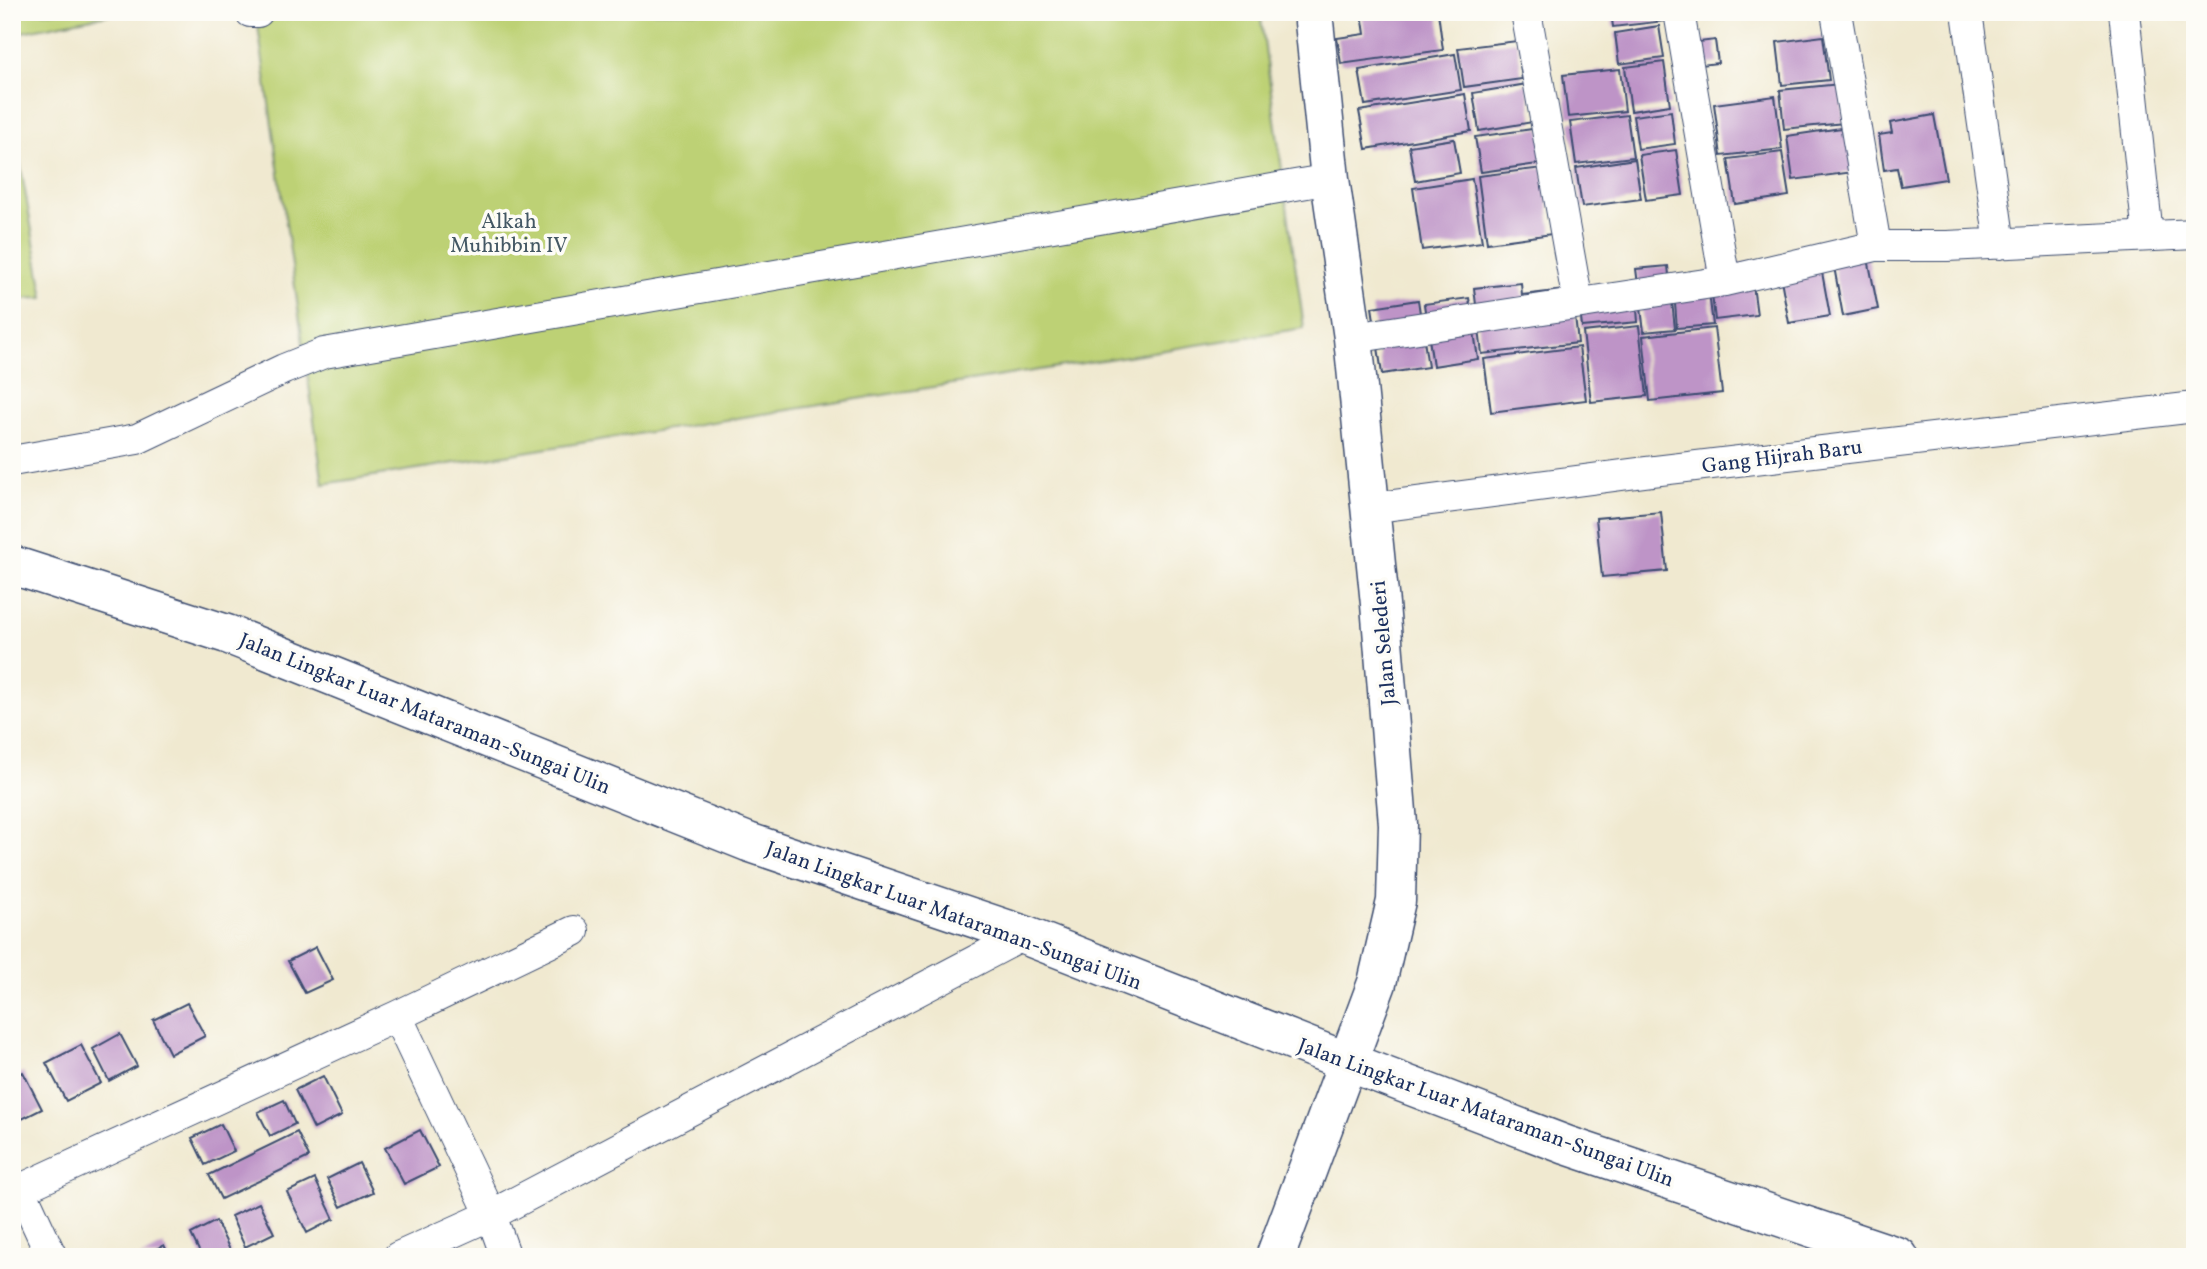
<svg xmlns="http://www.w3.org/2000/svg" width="2207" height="1269" font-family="Vollkorn,serif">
	<rect width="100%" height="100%" fill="#fdfcf7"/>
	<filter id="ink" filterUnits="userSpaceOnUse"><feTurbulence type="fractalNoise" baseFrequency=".0143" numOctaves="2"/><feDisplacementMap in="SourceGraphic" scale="14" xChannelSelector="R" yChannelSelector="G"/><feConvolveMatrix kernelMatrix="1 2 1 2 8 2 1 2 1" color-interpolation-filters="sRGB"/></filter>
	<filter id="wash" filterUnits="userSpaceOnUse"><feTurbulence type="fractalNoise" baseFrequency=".00686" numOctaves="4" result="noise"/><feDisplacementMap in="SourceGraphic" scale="28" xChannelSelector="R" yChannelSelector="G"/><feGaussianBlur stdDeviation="1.57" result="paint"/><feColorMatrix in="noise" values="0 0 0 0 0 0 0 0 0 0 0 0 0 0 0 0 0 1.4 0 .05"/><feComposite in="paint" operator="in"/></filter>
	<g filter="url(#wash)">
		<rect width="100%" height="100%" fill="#f0e9d0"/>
		<path fill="#bdd175" stroke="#6c806a" stroke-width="2" d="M 12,12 L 122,12 L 12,34 Z
			M 256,12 L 1260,12 L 1304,328 L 323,484 Z
			M 12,118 L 44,298 L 12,299 Z"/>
		<g id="blocks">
			<path fill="#be94c7" d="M 1373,12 L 1438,12 L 1443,50 L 1341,64 L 1337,38 L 1365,34 L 1362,14 Z
				M 1611,12 L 1672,12 L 1674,20 L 1613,27 Z
				M 1659,26 L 1664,58 L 1619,64 L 1615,33 Z
				M 1823,36 L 1829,80 L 1782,85 L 1777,42 Z
				M 1715,40 L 1718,63 L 1685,67 L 1682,44 Z
				M 1517,41 L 1522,79 L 1464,87 L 1458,48 Z
				M 1455,54 L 1461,90 L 1365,105 L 1359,70 Z
				M 1664,62 L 1670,105 L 1631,111 L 1625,67 Z
				M 1620,69 L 1625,111 L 1568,117 L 1563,75 Z
				M 1527,84 L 1533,122 L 1479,131 L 1473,93 Z
				M 1840,84 L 1844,123 L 1784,129 L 1780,90 Z
				M 1465,94 L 1471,131 L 1366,149 L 1359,111 Z
				M 1775,96 L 1782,149 L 1721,156 L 1714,104 Z
				M 1671,111 L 1675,144 L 1638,149 L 1633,116 Z
				M 1627,115 L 1633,157 L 1576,164 L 1570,122 Z
				M 1934,115 L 1946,179 L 1901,186 L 1897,168 L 1884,170 L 1879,135 L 1892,133 L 1890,123 Z
				M 1848,127 L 1854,172 L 1793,180 L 1787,136 Z
				M 1540,128 L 1545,163 L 1481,172 L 1475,137 Z
				M 1454,139 L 1460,173 L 1415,181 L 1409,146 Z
				M 1676,150 L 1683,195 L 1646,200 L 1639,155 Z
				M 1782,152 L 1789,196 L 1735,204 L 1728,159 Z
				M 1635,159 L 1641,199 L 1582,207 L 1576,168 Z
				M 1543,168 L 1552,234 L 1487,243 L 1478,176 Z
				M 1472,179 L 1482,242 L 1422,250 L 1413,188 Z
				M 1865,243 L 1878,309 L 1843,316 L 1831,250 Z
				M 1819,256 L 1830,316 L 1789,323 L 1778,263 Z
				M 1750,263 L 1757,315 L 1715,320 L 1709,268 Z
				M 1668,266 L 1675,329 L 1644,332 L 1636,269 Z
				M 1707,276 L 1713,325 L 1677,328 L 1673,279 Z
				M 1521,283 L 1522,295 L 1572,289 L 1578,343 L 1482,354 L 1474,288 Z
				M 1635,284 L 1638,322 L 1582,327 L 1578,290 Z
				M 1469,298 L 1478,359 L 1433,366 L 1424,304 Z
				M 1418,300 L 1428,367 L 1382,374 L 1372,307 Z
				M 1639,326 L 1647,396 L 1591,402 L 1583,332 Z
				M 1714,328 L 1722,393 L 1650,401 L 1643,336 Z
				M 1579,347 L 1586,400 L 1491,412 L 1484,359 Z
				M 1661,512 L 1667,571 L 1602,577 L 1596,518 Z
				M 316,947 L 333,980 L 305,993 L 288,961 Z
				M 187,1003 L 205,1036 L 170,1054 L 153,1020 Z
				M 120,1034 L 137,1066 L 109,1081 L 93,1049 Z
				M 81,1045 L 101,1083 L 66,1101 L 46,1063 Z
				M 23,1072 L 42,1109 L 12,1124 L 12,1077 Z
				M 323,1076 L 342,1115 L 314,1129 L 295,1090 Z
				M 284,1100 L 295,1124 L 270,1136 L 258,1112 Z
				M 221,1124 L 234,1151 L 205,1165 L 192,1138 Z
				M 420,1130 L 439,1167 L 404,1184 L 385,1148 Z
				M 297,1132 L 309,1157 L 221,1199 L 209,1175 Z
				M 359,1163 L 373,1192 L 341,1207 L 327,1179 Z
				M 315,1179 L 334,1219 L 307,1233 L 287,1192 Z
				M 259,1203 L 274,1233 L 245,1247 L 231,1216 Z
				M 216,1221 L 231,1252 L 221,1257 L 202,1257 L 191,1234 Z
				M 164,1245 L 170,1257 L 140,1257 Z"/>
		</g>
	</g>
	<g filter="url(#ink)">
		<use href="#blocks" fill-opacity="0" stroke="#3b4b6f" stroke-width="2"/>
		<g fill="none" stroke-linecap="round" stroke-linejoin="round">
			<defs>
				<path id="street" d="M 250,12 L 258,12
					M 1526,12 L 1578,303
					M 1679,12 L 1725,281
					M 1836,12 L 1876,246
					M 1967,12 L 2000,244
					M 2124,12 L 2148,236
					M 1353,338 L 1725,281 L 1876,246 L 1947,246 L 2195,234
					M 12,461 L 137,439 L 284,369 L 324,353 L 1330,179
					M 1370,508 L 1645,472 L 2195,407
					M 397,1016 L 491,1215 L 506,1257
					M 21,1190 L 52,1257
					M 12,1193 L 397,1016 L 574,931
					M 398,1257 L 491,1215 L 1024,935"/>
				<path id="secondary" d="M 1275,1257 L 1377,983 L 1396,901 L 1398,824 L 1380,604 L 1353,338 L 1330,179 L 1313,12"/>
				<path id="primary" d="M 12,565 L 227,634 L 748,842 L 1024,935 L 1348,1062 L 1566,1145 L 1899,1257"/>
			</defs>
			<use href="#street" stroke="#3b4b6f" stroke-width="32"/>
			<use href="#secondary" stroke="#3b4b6f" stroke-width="41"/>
			<use href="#primary" stroke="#3b4b6f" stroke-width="41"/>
			<use href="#street" stroke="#fff" stroke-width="30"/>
			<use href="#secondary" stroke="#fff" stroke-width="38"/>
			<use href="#primary" stroke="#fff" stroke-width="38"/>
		</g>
	</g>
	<g text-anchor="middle" stroke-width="7" stroke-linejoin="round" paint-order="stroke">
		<g font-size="21" fill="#445864" stroke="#fdfcf7">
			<text x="509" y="228">Alkah<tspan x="509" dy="24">Muhibbin IV</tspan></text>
		</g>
		<g font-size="21" fill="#1b2f5e" stroke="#fdfcf7">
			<text transform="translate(1782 456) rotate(-7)" y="7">Gang Hijrah Baru</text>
			<text transform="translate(1383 643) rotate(-95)" y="7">Jalan Selederi</text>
			<text transform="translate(425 713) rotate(22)" y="7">Jalan Lingkar Luar Mataraman-Sungai Ulin</text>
			<text transform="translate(954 915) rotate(20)" y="7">Jalan Lingkar Luar Mataraman-Sungai Ulin</text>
			<text transform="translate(1486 1112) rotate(20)" y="7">Jalan Lingkar Luar Mataraman-Sungai Ulin</text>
		</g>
	</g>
	<rect width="2207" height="1269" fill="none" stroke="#fdfcf7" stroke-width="42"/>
</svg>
